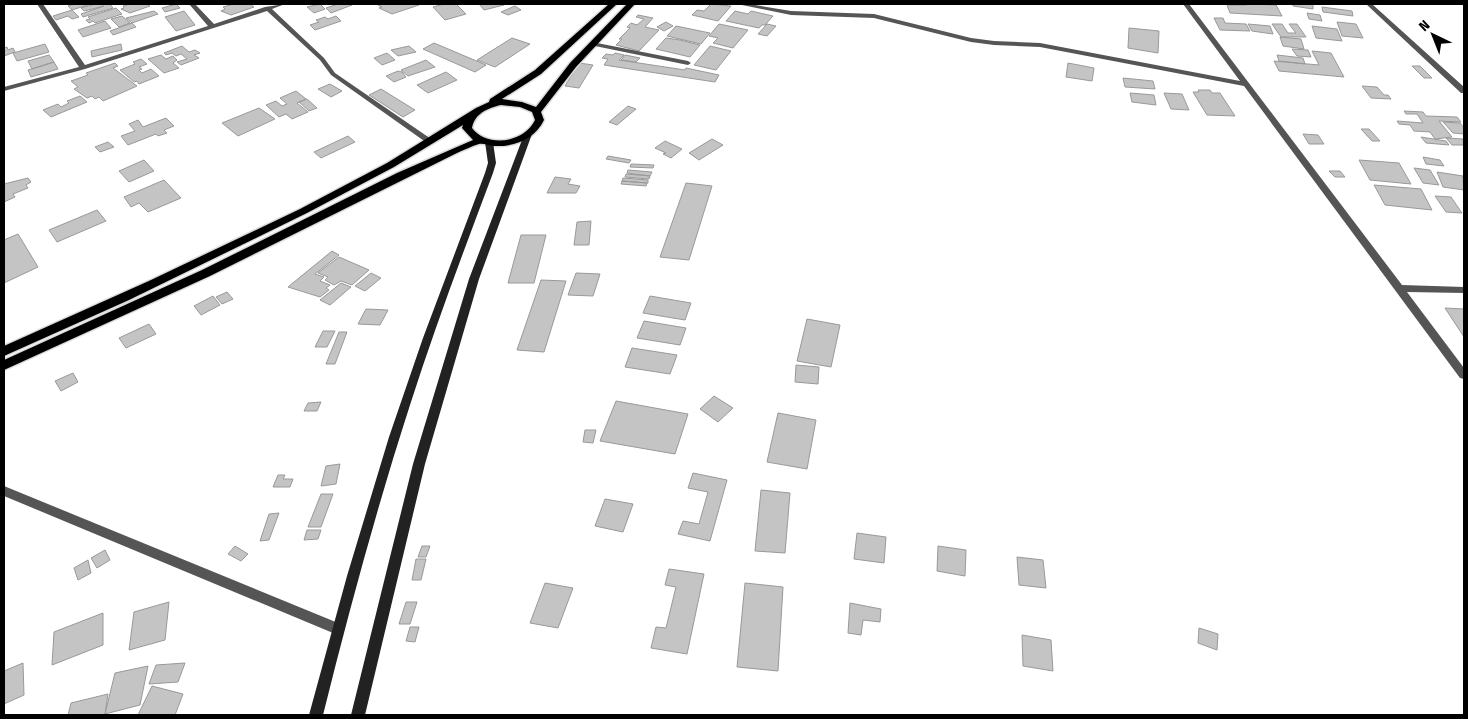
<svg xmlns="http://www.w3.org/2000/svg" width="1468" height="719" font-family="'Fira Sans Condensed',sans-serif">
	<rect width="100%" height="100%" fill="#fff"/>
	<path fill="#c4c4c4" stroke="#999" d="M 75,4 L 91,4 L 72,10 L 68,6 Z
		M 96,4 L 110,4 L 113,8 L 83,17 L 81,14 L 104,6 L 84,11 L 81,8 Z
		M 130,4 L 147,4 L 150,6 L 130,13 L 121,9 L 124,8 L 123,6 Z
		M 176,4 L 180,8 L 165,12 L 162,8 Z
		M 234,4 L 250,4 L 254,7 L 231,15 L 221,11 L 225,9 L 223,7 Z
		M 320,4 L 325,9 L 314,13 L 307,7 Z
		M 338,4 L 350,4 L 352,5 L 331,13 L 326,8 Z
		M 381,4 L 417,4 L 419,5 L 392,14 L 379,8 L 382,7 L 378,5 Z
		M 444,4 L 456,4 L 466,14 L 445,20 L 433,7 Z
		M 479,4 L 502,4 L 504,5 L 484,10 Z
		M 711,4 L 731,6 L 718,21 L 692,15 L 697,10 L 704,11 Z
		M 1248,4 L 1276,5 L 1282,16 L 1230,13 L 1227,5 L 1246,5 Z
		M 1293,4 L 1313,4 L 1313,9 L 1293,6 Z
		M 515,6 L 521,10 L 508,15 L 501,12 Z
		M 1322,7 L 1352,11 L 1353,16 L 1323,12 Z
		M 116,8 L 122,14 L 95,23 L 93,21 L 89,23 L 86,20 L 90,19 L 88,17 Z
		M 72,10 L 79,17 L 72,19 L 68,16 L 56,20 L 53,16 Z
		M 154,11 L 158,14 L 132,23 L 126,18 Z
		M 184,11 L 195,25 L 176,31 L 165,17 Z
		M 735,11 L 748,14 L 751,11 L 773,16 L 765,25 L 762,25 L 759,28 L 726,21 Z
		M 1307,13 L 1320,15 L 1322,21 L 1309,19 Z
		M 638,15 L 653,18 L 645,27 L 659,30 L 639,51 L 616,45 L 622,39 L 619,39 L 630,28 L 627,27 L 631,23 L 637,25 L 644,19 L 636,17 Z
		M 122,16 L 130,23 L 119,27 L 111,19 Z
		M 336,16 L 341,21 L 315,30 L 310,25 L 319,22 L 316,20 L 325,17 L 328,19 Z
		M 1214,18 L 1223,18 L 1225,23 L 1246,24 L 1250,31 L 1220,30 Z
		M 105,21 L 111,28 L 83,37 L 78,30 Z
		M 666,22 L 673,26 L 664,31 L 657,27 Z
		M 1337,22 L 1356,24 L 1363,38 L 1342,36 Z
		M 132,23 L 136,27 L 113,35 L 110,31 Z
		M 719,24 L 748,30 L 733,48 L 713,43 L 718,38 L 709,36 Z
		M 767,24 L 776,26 L 767,36 L 758,34 Z
		M 1248,24 L 1270,26 L 1273,34 L 1252,31 Z
		M 1272,24 L 1282,24 L 1288,33 L 1296,33 L 1289,24 L 1297,24 L 1306,37 L 1281,37 Z
		M 676,26 L 710,33 L 701,44 L 667,36 Z
		M 1312,26 L 1337,29 L 1342,41 L 1316,38 Z
		M 1129,28 L 1159,31 L 1158,53 L 1128,48 Z
		M 1280,37 L 1301,39 L 1304,49 L 1283,46 Z
		M 512,38 L 530,44 L 495,67 L 477,60 Z
		M 666,38 L 680,40 L 700,45 L 690,57 L 656,49 Z
		M 434,43 L 486,65 L 475,72 L 423,49 Z
		M 45,44 L 49,52 L 17,61 L 13,53 Z
		M 121,44 L 122,50 L 92,57 L 91,51 Z
		M 182,46 L 189,52 L 195,50 L 200,53 L 194,55 L 199,58 L 181,65 L 177,62 L 187,59 L 181,54 L 176,56 L 172,53 L 166,55 L 164,53 Z
		M 409,46 L 416,52 L 398,56 L 391,50 Z
		M 710,46 L 731,51 L 716,70 L 694,65 Z
		M 7,47 L 8,50 L 13,48 L 15,52 L 4,56 L 4,48 Z
		M 1292,49 L 1308,50 L 1311,57 L 1297,56 Z
		M 1312,51 L 1331,53 L 1344,77 L 1279,71 L 1274,61 L 1319,65 Z
		M 387,53 L 395,60 L 382,65 L 374,58 Z
		M 615,53 L 624,55 L 619,60 L 685,70 L 686,68 L 719,75 L 715,82 L 604,65 L 608,59 L 602,58 L 606,54 L 613,55 Z
		M 49,55 L 54,62 L 32,69 L 28,61 Z
		M 161,55 L 166,59 L 173,56 L 177,60 L 173,63 L 179,68 L 164,73 L 148,59 Z
		M 625,55 L 640,58 L 636,62 L 621,60 Z
		M 1277,55 L 1303,58 L 1305,64 L 1279,61 Z
		M 141,59 L 147,64 L 139,67 L 142,69 L 139,70 L 142,73 L 151,69 L 159,76 L 139,84 L 137,81 L 134,82 L 120,70 L 135,64 L 133,62 Z
		M 426,60 L 435,67 L 408,76 L 401,70 Z
		M 54,62 L 58,69 L 31,77 L 28,70 Z
		M 115,63 L 118,66 L 113,68 L 137,86 L 103,101 L 99,97 L 95,99 L 92,96 L 87,98 L 74,89 L 78,87 L 71,81 L 88,75 L 86,73 Z
		M 579,63 L 593,65 L 579,88 L 565,86 Z
		M 1068,63 L 1094,68 L 1092,81 L 1066,77 Z
		M 1412,66 L 1420,66 L 1432,78 L 1424,78 Z
		M 398,71 L 402,72 L 406,77 L 394,82 L 386,76 Z
		M 446,72 L 457,80 L 428,93 L 417,85 Z
		M 1123,78 L 1153,81 L 1155,89 L 1125,87 Z
		M 330,84 L 342,91 L 331,97 L 318,89 Z
		M 1362,86 L 1377,87 L 1384,95 L 1388,95 L 1391,99 L 1371,98 Z
		M 381,89 L 415,110 L 403,117 L 369,95 Z
		M 1198,90 L 1210,90 L 1212,93 L 1220,93 L 1235,116 L 1207,115 L 1193,92 L 1199,92 Z
		M 296,91 L 306,99 L 297,103 L 308,112 L 292,119 L 286,114 L 279,117 L 266,105 L 276,101 L 282,106 L 287,104 L 280,98 Z
		M 1130,93 L 1154,95 L 1156,105 L 1132,102 Z
		M 1164,93 L 1182,94 L 1189,110 L 1171,109 Z
		M 80,96 L 87,102 L 51,117 L 43,110 L 58,104 L 61,107 L 69,103 L 67,101 Z
		M 307,99 L 317,108 L 309,111 L 299,102 Z
		M 628,106 L 636,109 L 617,125 L 609,122 Z
		M 259,108 L 275,119 L 238,136 L 222,123 Z
		M 1404,111 L 1423,112 L 1426,116 L 1457,117 L 1461,122 L 1439,121 L 1452,137 L 1435,139 L 1430,132 L 1414,131 L 1410,125 L 1399,124 L 1397,121 L 1423,123 L 1417,114 L 1406,114 Z
		M 166,118 L 174,126 L 164,130 L 167,133 L 158,136 L 156,134 L 128,145 L 121,136 L 135,131 L 129,124 L 138,120 L 143,127 Z
		M 1443,122 L 1460,123 L 1464,128 L 1464,134 L 1453,133 Z
		M 1361,129 L 1369,129 L 1380,141 L 1372,141 Z
		M 1303,134 L 1318,135 L 1324,144 L 1309,144 Z
		M 348,136 L 355,142 L 321,158 L 314,152 Z
		M 1421,137 L 1446,141 L 1449,145 L 1426,143 Z
		M 1446,138 L 1463,139 L 1464,145 L 1452,145 Z
		M 712,139 L 723,145 L 699,160 L 689,153 Z
		M 665,141 L 682,149 L 671,158 L 663,154 L 666,153 L 655,148 Z
		M 108,142 L 114,147 L 100,152 L 95,147 Z
		M 608,156 L 631,160 L 629,163 L 606,159 Z
		M 1423,157 L 1440,160 L 1444,166 L 1426,164 Z
		M 144,160 L 154,171 L 129,182 L 119,171 Z
		M 1359,160 L 1399,163 L 1411,184 L 1370,180 Z
		M 631,164 L 654,165 L 653,168 L 630,167 Z
		M 1414,168 L 1430,170 L 1439,185 L 1423,183 Z
		M 628,170 L 652,172 L 650,176 L 627,173 Z
		M 1329,171 L 1340,171 L 1345,177 L 1335,177 Z
		M 1437,172 L 1463,176 L 1464,190 L 1443,187 Z
		M 626,174 L 650,176 L 649,179 L 625,177 Z
		M 555,177 L 571,179 L 568,184 L 580,186 L 576,193 L 547,193 Z
		M 28,178 L 31,182 L 26,185 L 28,188 L 13,194 L 15,197 L 4,202 L 4,184 Z
		M 623,178 L 648,180 L 648,183 L 622,181 Z
		M 164,180 L 181,198 L 148,212 L 139,203 L 131,207 L 124,197 Z
		M 622,181 L 647,183 L 646,186 L 621,184 Z
		M 686,183 L 712,186 L 689,260 L 660,257 Z
		M 1374,185 L 1421,189 L 1432,210 L 1385,205 Z
		M 1435,196 L 1451,197 L 1462,213 L 1446,212 Z
		M 97,210 L 106,221 L 57,242 L 49,230 Z
		M 591,221 L 589,245 L 574,245 L 577,222 Z
		M 18,234 L 38,267 L 4,283 L 4,240 Z
		M 521,235 L 546,235 L 534,283 L 508,283 Z
		M 332,251 L 339,255 L 315,274 L 324,277 L 320,281 L 330,285 L 326,288 L 329,290 L 320,297 L 288,287 Z
		M 339,257 L 369,270 L 352,285 L 341,281 L 334,285 L 325,280 L 328,277 L 318,273 Z
		M 371,273 L 381,278 L 365,291 L 355,286 Z
		M 576,273 L 600,274 L 593,296 L 568,295 Z
		M 541,280 L 566,281 L 544,352 L 517,350 Z
		M 341,283 L 351,287 L 330,305 L 320,300 Z
		M 227,292 L 233,299 L 222,304 L 216,297 Z
		M 213,296 L 220,305 L 201,315 L 194,306 Z
		M 650,296 L 691,303 L 685,320 L 643,313 Z
		M 1445,308 L 1464,309 L 1464,337 Z
		M 366,309 L 388,310 L 380,325 L 358,324 Z
		M 807,319 L 840,325 L 831,367 L 797,361 Z
		M 644,321 L 686,328 L 680,345 L 637,338 Z
		M 149,324 L 156,334 L 126,348 L 119,338 Z
		M 323,331 L 335,331 L 327,347 L 315,347 Z
		M 339,332 L 347,332 L 335,364 L 326,364 Z
		M 632,348 L 677,355 L 670,374 L 625,367 Z
		M 796,365 L 819,367 L 818,384 L 795,382 Z
		M 73,373 L 78,382 L 61,391 L 55,381 Z
		M 714,396 L 733,408 L 718,422 L 700,409 Z
		M 616,401 L 688,414 L 675,454 L 600,441 Z
		M 321,402 L 317,411 L 304,411 L 308,403 Z
		M 778,413 L 816,420 L 807,469 L 767,462 Z
		M 585,430 L 596,430 L 593,443 L 583,442 Z
		M 340,464 L 336,484 L 321,486 L 326,466 Z
		M 693,473 L 727,480 L 710,541 L 678,534 L 683,521 L 699,524 L 708,492 L 688,488 Z
		M 278,475 L 285,475 L 283,479 L 293,479 L 290,487 L 273,487 Z
		M 761,490 L 790,493 L 785,553 L 755,551 Z
		M 321,494 L 333,494 L 321,527 L 308,527 Z
		M 605,499 L 633,504 L 623,532 L 595,526 Z
		M 279,513 L 269,540 L 260,541 L 269,514 Z
		M 307,530 L 321,530 L 318,539 L 304,540 Z
		M 857,533 L 886,537 L 884,563 L 854,559 Z
		M 235,546 L 248,554 L 241,561 L 228,554 Z
		M 422,546 L 430,546 L 426,557 L 418,557 Z
		M 938,546 L 966,550 L 965,576 L 937,571 Z
		M 105,550 L 110,560 L 97,568 L 91,558 Z
		M 1017,557 L 1043,560 L 1046,588 L 1019,585 Z
		M 416,559 L 426,559 L 421,580 L 412,580 Z
		M 88,560 L 91,573 L 78,580 L 74,568 Z
		M 669,569 L 704,574 L 687,654 L 651,648 L 656,627 L 666,628 L 676,587 L 665,585 Z
		M 545,583 L 573,588 L 558,628 L 530,623 Z
		M 745,583 L 783,587 L 778,671 L 737,667 Z
		M 169,602 L 165,640 L 129,650 L 134,612 Z
		M 406,602 L 417,602 L 410,624 L 399,624 Z
		M 850,603 L 881,609 L 880,622 L 863,620 L 861,635 L 848,633 Z
		M 103,613 L 103,645 L 52,665 L 54,632 Z
		M 410,627 L 419,627 L 415,642 L 406,641 Z
		M 1199,628 L 1218,634 L 1217,650 L 1198,643 Z
		M 1022,635 L 1051,640 L 1053,671 L 1023,666 Z
		M 23,663 L 24,695 L 4,704 L 4,671 Z
		M 185,663 L 178,682 L 149,684 L 156,665 Z
		M 148,666 L 140,705 L 105,714 L 115,673 Z
		M 152,686 L 183,694 L 175,715 L 138,715 Z
		M 108,694 L 105,715 L 68,715 L 71,703 Z"/>
	<g fill="none" stroke-linecap="round" stroke-linejoin="round">
		<defs>
			<path id="primary" d="M 609,4 L 617,4 L 541,74 L 502,99 L 522,102 L 536,107 L 570,63 L 627,4 L 635,4 L 576,67 L 541,112 L 544,120 C 535,139 515,147 494,146 C 489,146 484,143 479,144 C 472,146 464,150 457,153 L 210,276 L 4,370 L 4,360 L 202,270 L 397,173 L 473,140 L 462,128 L 463,125 L 394,167 L 307,213 L 129,300 L 4,356 L 4,346 L 151,280 L 300,209 L 387,163 L 476,108 L 489,102 L 490,99 L 535,70 ZM 501,105 L 520,107 L 532,112 L 535,120 C 524,143 487,148 472,128 C 475,113 488,108 501,105 Z"/>
		</defs>
		<use href="#primary" stroke="#dbdbdb" stroke-width="3"/>
		<path fill="#555" fill-rule="evenodd" d="M 37,4 L 43,4 L 85,65 L 208,26 L 189,4 L 195,4 L 214,24 L 265,7 L 285,4 L 272,9 L 324,58 L 335,73 L 434,141 L 433,143 L 427,143 L 331,75 L 320,60 L 267,11 L 85,69 L 4,91 L 4,87 L 79,67 Z
			M 737,4 L 749,4 L 791,11 L 874,14 L 971,38 L 994,41 L 1040,43 L 1240,81 L 1183,4 L 1189,4 L 1402,285 L 1464,287 L 1464,293 L 1407,292 L 1464,368 L 1464,379 L 1460,378 L 1244,86 L 1040,47 L 994,45 L 971,42 L 874,18 L 791,15 Z
			M 1366,4 L 1372,4 L 1464,87 L 1464,93 L 1461,93 Z
			M 592,42 L 688,61 L 691,63 L 688,65 L 590,45 L 590,43 Z
			M 4,486 L 343,625 L 344,629 L 343,633 L 338,635 L 333,633 L 4,496 Z"/>
		<path fill="#222" fill-rule="evenodd" d="M 525,132 L 528,132 L 532,134 L 479,279 L 425,464 L 365,715 L 351,715 L 413,464 L 469,279 Z
			M 486,140 L 492,140 L 493,142 L 496,163 L 493,173 C 464,250 435,327 410,405 C 377,507 349,611 323,715 L 309,715 L 347,576 L 389,437 L 423,338 L 485,173 L 488,163 L 485,142 Z"/>
		<use href="#primary" fill="#000" fill-rule="evenodd"/>
	</g>
	<rect width="1468" height="719" fill="none" stroke="#000000" stroke-width="10"/>
	<g transform="translate(1433 35) rotate(317)" stroke="#ffffff" stroke-width="4" paint-order="stroke">
	<path d="M0-4L9 19L0 12L-9 19Z" fill="#000000"/>
	<text y="-8" font-size="14" font-weight="bold" text-anchor="middle" fill="#000000">N</text>
	</g>
</svg>
